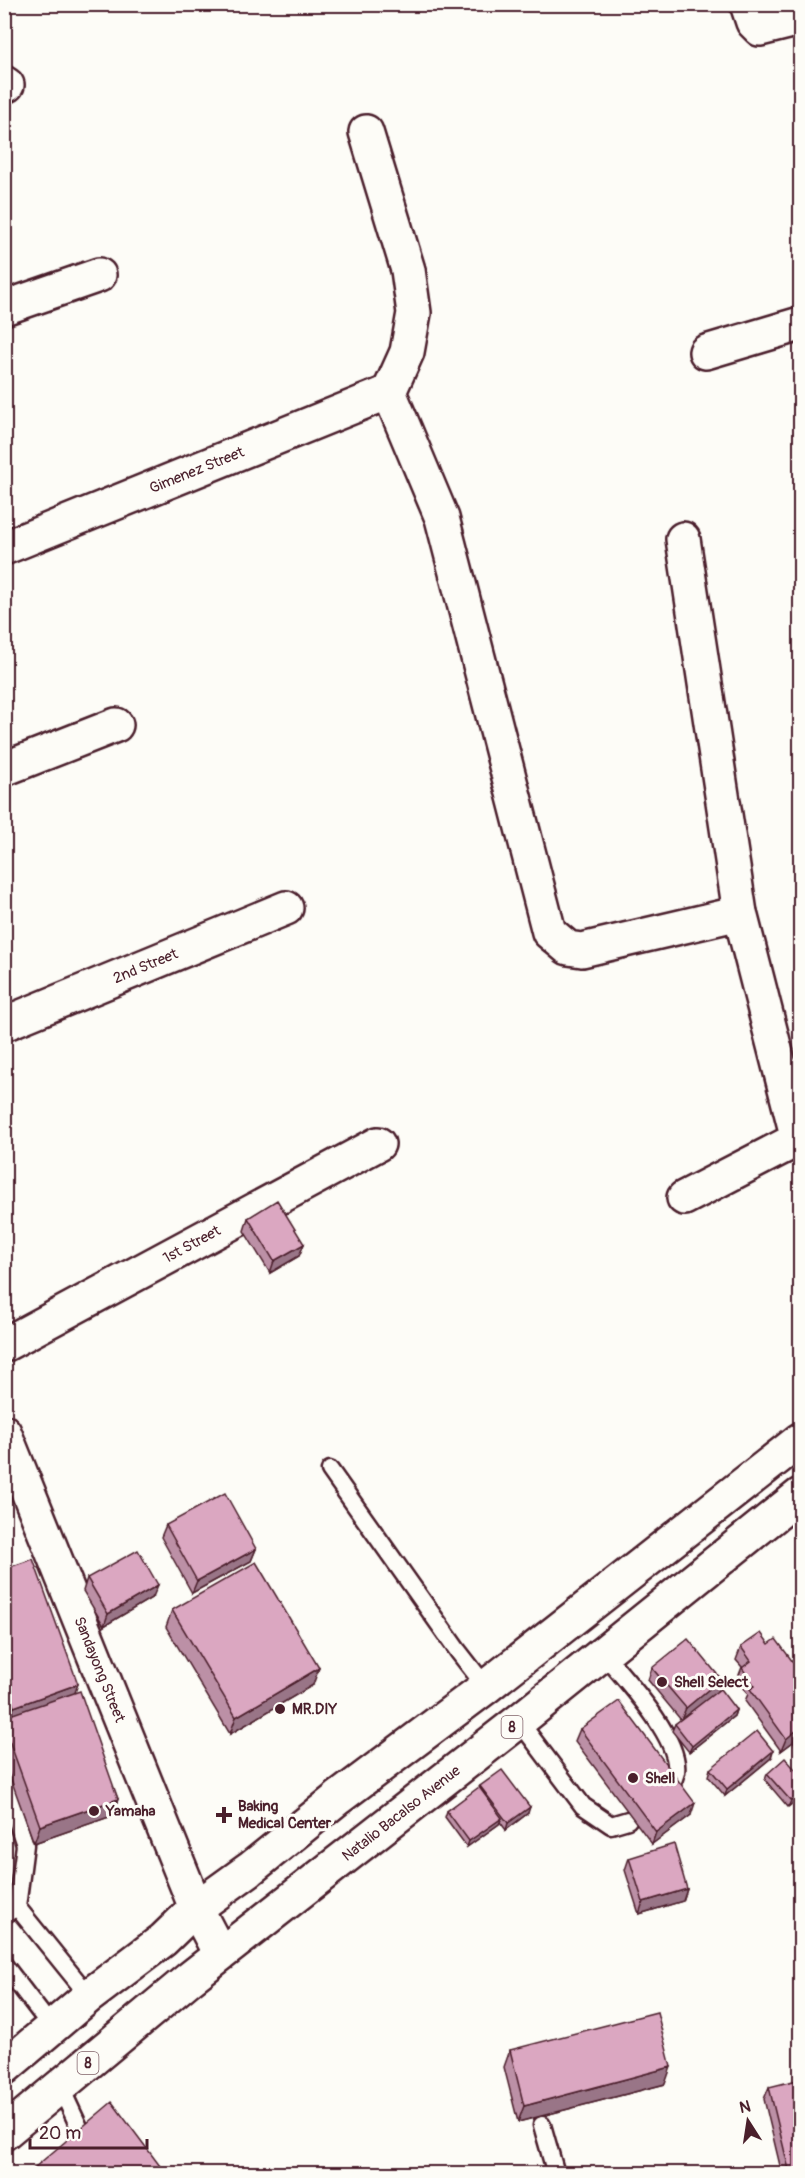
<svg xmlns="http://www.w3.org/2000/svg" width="805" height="2178" font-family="Pangolin,sans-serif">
	<rect width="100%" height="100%" fill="#fdfcf7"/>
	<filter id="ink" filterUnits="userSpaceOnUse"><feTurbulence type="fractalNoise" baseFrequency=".0167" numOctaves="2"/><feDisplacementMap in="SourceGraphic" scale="12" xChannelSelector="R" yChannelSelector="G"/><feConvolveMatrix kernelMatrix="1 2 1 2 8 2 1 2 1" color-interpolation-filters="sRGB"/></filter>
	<g filter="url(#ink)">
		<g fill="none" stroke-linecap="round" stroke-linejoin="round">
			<defs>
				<path id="lane" d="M 330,1470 L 458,1651 L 486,1687
					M 602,1652 C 624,1678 681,1738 676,1772 C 675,1776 673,1781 671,1785
					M 519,1721 L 583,1806 L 611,1825 L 628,1820
					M 4,1782 L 25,1845 L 17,1907 L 89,1996
					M 4,1915 L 17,1907
					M 4,1965 L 53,2029
					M 60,2086 L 79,2127 L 81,2174
					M 542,2125 L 556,2174"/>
				<g id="street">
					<path d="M 747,4 L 753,22 L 760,29 L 800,19"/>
					<path d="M 4,83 L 7,85"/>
					<path d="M 366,132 L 408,270 L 414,313 L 407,352 L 389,392 L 442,518 L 549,932 L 568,948 L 582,950 L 740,913"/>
					<path d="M 4,308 L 99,275"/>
					<path d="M 706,352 L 800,324"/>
					<path d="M 683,539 L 740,913 L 798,1139"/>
					<path id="s1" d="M 4,548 L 389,392"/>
					<path d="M 4,769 L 116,725"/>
					<path id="s2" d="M 4,1024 L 286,908"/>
					<path d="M 684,1198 L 800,1138"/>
					<path id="s3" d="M 4,1345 L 378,1144"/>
				</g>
				<g id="secondary">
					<path id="s4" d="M 4,1432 L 196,1908 L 220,1954"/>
				</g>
				<g id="highway">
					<path d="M 4,2068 L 89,1996 L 163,1940 L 196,1908 L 250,1869 L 338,1798 L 486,1687 L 800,1440"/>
					<path id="s5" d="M 4,2133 L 189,1979 L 519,1721 L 800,1495"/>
				</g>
			</defs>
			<use href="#lane" stroke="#4a1f2b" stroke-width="21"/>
			<use href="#street" stroke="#4a1f2b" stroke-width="38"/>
			<use href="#secondary" stroke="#4a1f2b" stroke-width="38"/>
			<use href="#highway" stroke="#4a1f2b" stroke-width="38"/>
			<use href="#lane" stroke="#fdfcf7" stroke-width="16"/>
			<use href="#street" stroke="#fdfcf7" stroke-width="33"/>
			<use href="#secondary" stroke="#fdfcf7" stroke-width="33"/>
			<use href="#highway" stroke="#fdfcf7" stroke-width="33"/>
		</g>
		<path fill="#bc90a6" stroke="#4a1f2b" stroke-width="1.5" d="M 248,1218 L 304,1244 L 299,1256 L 270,1273 L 244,1231 Z
			M 166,1525 L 256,1549 L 251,1561 L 192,1593 L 161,1537 Z
			M 4,1569 L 75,1693 L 118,1799 L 112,1816 L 34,1843 L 4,1760 L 4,1717 L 6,1717 L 4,1713 Z
			M 87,1578 L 153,1597 L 104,1626 L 83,1591 Z
			M 172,1610 L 313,1685 L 230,1734 L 166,1627 Z
			M 769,1644 L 801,1673 L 801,1753 L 793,1742 L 781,1751 L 745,1701 L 748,1694 L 737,1680 L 742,1667 L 736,1660 L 741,1647 Z
			M 652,1668 L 717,1691 L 736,1710 L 734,1716 L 689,1752 L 672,1731 L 675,1724 L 681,1720 L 648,1680 Z
			M 580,1729 L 691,1815 L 652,1844 L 575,1741 Z
			M 771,1758 L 725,1796 L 708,1776 L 710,1769 Z
			M 767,1774 L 801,1776 L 801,1797 L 788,1807 L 765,1780 Z
			M 480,1786 L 528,1813 L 506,1830 L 500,1822 L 499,1824 L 467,1847 L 445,1817 L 447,1811 L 479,1788 Z
			M 629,1858 L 687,1889 L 683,1901 L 639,1914 L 625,1870 Z
			M 510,2050 L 665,2084 L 518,2122 L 504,2067 Z
			M 769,2087 L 801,2174 L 782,2174 L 764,2099 Z"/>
		<path fill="#997587" stroke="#4a1f2b" stroke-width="1.5" d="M 304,1244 L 299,1256 L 270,1273 L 274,1261 Z
			M 256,1549 L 251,1561 L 192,1593 L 197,1581 Z
			M 158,1585 L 153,1597 L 104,1626 L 108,1614 Z
			M 319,1668 L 313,1685 L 230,1734 L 236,1717 Z
			M 721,1679 L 717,1692 L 681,1720 L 686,1708 Z
			M 78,1684 L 72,1701 L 8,1724 L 14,1707 Z
			M 736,1710 L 734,1716 L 689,1752 L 692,1746 Z
			M 797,1730 L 793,1742 L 781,1751 L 786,1739 Z
			M 773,1751 L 771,1758 L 725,1796 L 727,1789 Z
			M 801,1792 L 801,1797 L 788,1807 L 791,1801 Z
			M 118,1799 L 112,1816 L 34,1843 L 40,1826 Z
			M 695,1803 L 691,1815 L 652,1844 L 656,1832 Z
			M 530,1807 L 528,1813 L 506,1830 L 508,1823 Z
			M 502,1818 L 499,1824 L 467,1847 L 469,1841 Z
			M 687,1889 L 683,1901 L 639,1914 L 643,1902 Z
			M 671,2067 L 665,2084 L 518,2122 L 524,2106 Z"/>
		<path fill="#dba7c1" stroke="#4a1f2b" stroke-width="1.5" d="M 277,1200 L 304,1244 L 274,1261 L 248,1218 Z
			M 225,1493 L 256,1549 L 197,1581 L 166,1525 Z
			M 138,1550 L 158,1585 L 108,1614 L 87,1578 Z
			M 33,1559 L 78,1684 L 14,1707 L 4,1679 L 4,1569 Z
			M 256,1562 L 319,1668 L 236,1717 L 172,1610 Z
			M 761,1633 L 769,1644 L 776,1639 L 801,1673 L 801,1735 L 797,1730 L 786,1739 L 750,1689 L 755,1686 L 742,1668 L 751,1661 L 741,1647 Z
			M 688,1639 L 721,1679 L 686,1708 L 652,1668 Z
			M 720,1689 L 736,1710 L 692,1746 L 675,1724 Z
			M 80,1691 L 118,1799 L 40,1826 L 4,1726 L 4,1717 Z
			M 619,1701 L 695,1803 L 656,1832 L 580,1729 Z
			M 757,1731 L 773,1751 L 727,1789 L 710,1769 Z
			M 785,1758 L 801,1776 L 801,1792 L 791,1801 L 767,1774 Z
			M 502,1770 L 530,1807 L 508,1823 L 480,1786 Z
			M 479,1787 L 502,1818 L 469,1841 L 447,1811 Z
			M 674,1844 L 687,1889 L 643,1902 L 629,1858 Z
			M 657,2012 L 671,2067 L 524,2106 L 510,2050 Z
			M 801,2079 L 801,2174 L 790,2174 L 769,2087 Z
			M 112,2102 L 166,2174 L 27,2174 Z"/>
	</g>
	<g fill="#4a1f2b" stroke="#fdfcf7" stroke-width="2">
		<circle cx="662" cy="1682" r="6"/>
		<circle cx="280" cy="1709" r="6"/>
		<circle cx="633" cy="1778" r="6"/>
		<circle cx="94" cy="1811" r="6"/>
		<path d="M221 1806h6v6h6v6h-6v6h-6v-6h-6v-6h6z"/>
	</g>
	<g text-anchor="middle" stroke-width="6" stroke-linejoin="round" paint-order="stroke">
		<g fill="#fdfcf7" stroke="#806168" stroke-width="1.5">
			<rect x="501.5" y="1716" width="21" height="22" rx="4.5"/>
			<rect x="77.5" y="2052" width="21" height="22" rx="4.5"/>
		</g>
		<g font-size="14" font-weight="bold" fill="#4a1f2b">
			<text x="512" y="1732">8</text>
			<text x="88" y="2068">8</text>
		</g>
		<g font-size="15" fill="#4a1f2b" stroke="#fdfcf7">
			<text dy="5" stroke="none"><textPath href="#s1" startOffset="208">Gimenez Street</textPath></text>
			<text dy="5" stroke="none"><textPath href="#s2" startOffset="153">2nd Street</textPath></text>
			<text dy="5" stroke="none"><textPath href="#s3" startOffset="213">1st Street</textPath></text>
			<text dy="5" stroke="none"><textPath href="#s4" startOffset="256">Sandayong Street</textPath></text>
			<text dy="5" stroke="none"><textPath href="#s5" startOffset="510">Natalio Bacalso Avenue</textPath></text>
		</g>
		<g font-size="15" font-weight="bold" fill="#4a1f2b" stroke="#fdfcf7" text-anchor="start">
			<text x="674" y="1687">Shell Select</text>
			<text x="292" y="1714">MR.DIY</text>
			<text x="645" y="1783">Shell</text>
			<text x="238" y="1811">Baking<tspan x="238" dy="17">Medical Center</tspan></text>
			<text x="106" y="1816">Yamaha</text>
		</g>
	</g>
	<rect width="805" height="2178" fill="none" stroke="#fdfcf7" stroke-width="24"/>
	<rect x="12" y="12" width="781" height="2154" fill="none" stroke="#4a1f2b" stroke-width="2" filter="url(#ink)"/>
	<g transform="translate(748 2121) rotate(348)" stroke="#fdfcf7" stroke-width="4.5" paint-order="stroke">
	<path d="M0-4.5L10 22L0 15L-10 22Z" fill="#4a1f2b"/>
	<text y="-9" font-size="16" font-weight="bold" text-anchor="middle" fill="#4a1f2b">N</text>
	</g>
	<path d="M30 2139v9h117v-9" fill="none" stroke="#4a1f2b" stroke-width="3"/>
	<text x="39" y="2139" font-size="18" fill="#4a1f2b" stroke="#fdfcf7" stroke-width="4.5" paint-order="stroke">20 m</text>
</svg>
